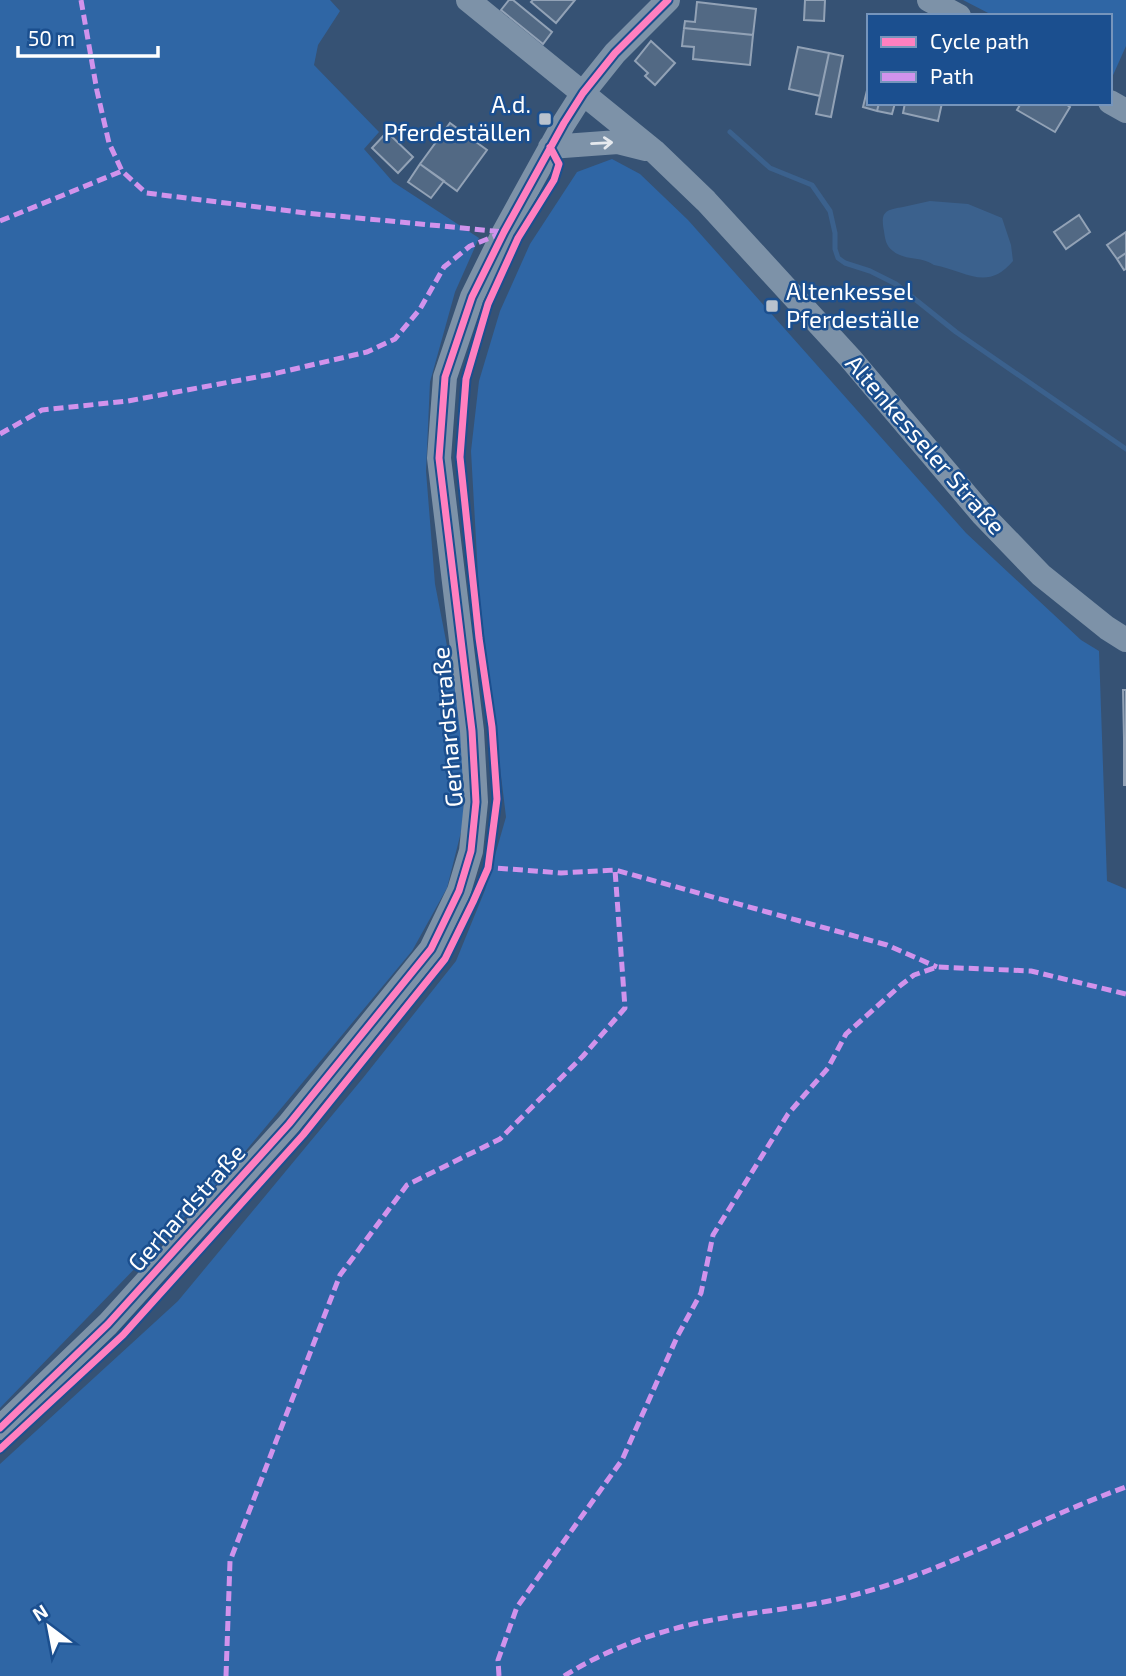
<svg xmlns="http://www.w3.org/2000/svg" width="1126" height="1676" font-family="'Exo 2',sans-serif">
	<rect width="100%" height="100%" fill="#365274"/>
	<path fill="#2f66a5" d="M 0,0 L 330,0 L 340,11 L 318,45 L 314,65 L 379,132 L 364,149 L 393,182 L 479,238 L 455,292 L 430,382 L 426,471 L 435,584 L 460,713 L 465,789 L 462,828 L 447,888 L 412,951 L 229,1171 L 0,1408 Z
		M 963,0 L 1126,0 L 1126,46 L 1110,82 L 1110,16 L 994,16 Z
		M 612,159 L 640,174 L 688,220 L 966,533 L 1081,640 L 1099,651 L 1107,881 L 1126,889 L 1126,1676 L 0,1676 L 0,1464 L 178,1301 L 363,1078 L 456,961 L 485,890 L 506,817 L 479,593 L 471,451 L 479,381 L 500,311 L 530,244 L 577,172 Z"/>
	<path fill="#3b618d" d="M 930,201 L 968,204 L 1002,218 L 1011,245 L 1013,261 C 987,292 966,271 934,265 C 921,256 905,261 893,251 C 886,246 885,239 884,231 C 880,211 886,210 903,207 C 912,205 921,203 930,201 Z"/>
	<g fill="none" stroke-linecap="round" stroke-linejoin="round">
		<path stroke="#3b618d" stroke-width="5" d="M 730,132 L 770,168 L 812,185 L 830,211 L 835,233 L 835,249 L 838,258 L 845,263 L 870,271 L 896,284 L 956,332 L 1126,449"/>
	</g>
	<path fill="#526984" stroke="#92a2b6" stroke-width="2" d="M 509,0 L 513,0 L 552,32 L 543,44 L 501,10 Z
		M 533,0 L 575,0 L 556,23 L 531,2 Z
		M 805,0 L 825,0 L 824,21 L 804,20 Z
		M 697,2 L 756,9 L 753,35 L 684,28 L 685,21 L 695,22 Z
		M 684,28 L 753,35 L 750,65 L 693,59 L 694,47 L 682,46 Z
		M 651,41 L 675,63 L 655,85 L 645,76 L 648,73 L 635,61 Z
		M 798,47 L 829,53 L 820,96 L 789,89 Z
		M 829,53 L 843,56 L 831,117 L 816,114 Z
		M 869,82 L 869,103 L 879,103 L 877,111 L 863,107 Z
		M 879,103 L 895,103 L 892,114 L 877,111 Z
		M 905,103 L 942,103 L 938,121 L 903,113 Z
		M 1021,103 L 1064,103 L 1070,107 L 1055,132 L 1017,110 Z
		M 450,123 L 487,150 L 457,191 L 420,164 Z
		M 387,132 L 413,157 L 398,173 L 372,148 Z
		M 420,164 L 444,181 L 431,198 L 408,182 Z
		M 1079,215 L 1090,232 L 1066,249 L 1054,232 Z
		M 1126,232 L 1126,253 L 1117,259 L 1107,245 Z
		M 1126,253 L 1126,269 L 1124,270 L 1117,259 Z
		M 1123,690 L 1126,690 L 1126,738 L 1124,738 Z
		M 1124,738 L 1126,738 L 1126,785 L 1124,785 Z"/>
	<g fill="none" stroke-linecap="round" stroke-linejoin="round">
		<path stroke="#7d92a8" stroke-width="24" d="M 468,0 L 654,151 L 706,201 L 850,358 L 983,515 L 1041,575 L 1107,628 L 1126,640
			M 929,0 L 959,16
			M 1110,102 L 1126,111
			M 550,147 L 618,142 L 646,149
			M 0,1428 L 108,1324 L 289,1124 L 431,949 L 459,891 L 471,851 L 476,802 L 472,731 L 439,458 L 445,377 L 472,297 L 504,232 L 564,123 L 583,93 L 615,53 L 668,0"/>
		<path stroke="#d193ec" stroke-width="5" stroke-dasharray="10 5" stroke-linecap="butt" d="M 81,0 L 97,91 L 109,143 L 122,171 L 146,193 L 306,213 L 504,232
			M 0,221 L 122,171
			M 0,434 L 42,410 L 128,401 L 273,374 L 367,352 L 395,339 L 420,309 L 444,267 L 470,246 L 500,234
			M 483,867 L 561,873 L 615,870 L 887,945 L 937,967
			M 226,1676 L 230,1561 L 340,1275 L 407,1185 L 500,1139 L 583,1056 L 625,1008 L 615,870
			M 499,1676 L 498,1660 L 517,1607 L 622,1460 L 678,1335 L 701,1293 L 713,1235 L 788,1114 L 828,1068 L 846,1034 L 901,985 L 914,975 L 937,967 L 1031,971 L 1126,994
			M 564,1676 C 607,1649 657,1631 707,1621 C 756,1611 807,1608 854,1595 C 949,1570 1034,1520 1126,1487"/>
		<defs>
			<path id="cycleway" d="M 0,1428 L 108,1324 L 289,1124 L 431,949 L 459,891 L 471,851 L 476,802 L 472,731 L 439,458 L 445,377 L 472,297 L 504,232 L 564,123 L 583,93 L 615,53 L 668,0
				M 0,1449 L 123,1335 L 303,1135 L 445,959 L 473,902 L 488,868 L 497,799 L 492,727 L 479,638 L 460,457 L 466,379 L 488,304 L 518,238 L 554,180 L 559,164 L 550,147"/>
		</defs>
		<use href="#cycleway" stroke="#1b4f8f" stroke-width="11"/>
		<use href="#cycleway" stroke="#ff80c0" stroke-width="7"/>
	</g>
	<defs><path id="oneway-shaft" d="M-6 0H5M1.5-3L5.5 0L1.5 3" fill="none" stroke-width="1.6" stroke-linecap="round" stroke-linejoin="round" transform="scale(1.75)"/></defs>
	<use stroke="#e5e9ee" href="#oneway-shaft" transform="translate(602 143) rotate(-3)"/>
	<g fill="#b9c2ce" stroke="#1b4f8f" stroke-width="2.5">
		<rect x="538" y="112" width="14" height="14" rx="3.5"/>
		<rect x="765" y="299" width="14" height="14" rx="3.5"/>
	</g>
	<g text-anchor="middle" stroke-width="5" stroke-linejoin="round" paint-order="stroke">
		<g font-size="24" fill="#fff" stroke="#1b4f8f" text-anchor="end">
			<text x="531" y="113">A.d.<tspan x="531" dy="28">Pferdeställen</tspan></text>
			<text x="786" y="300" text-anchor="start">Altenkessel<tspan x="786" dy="28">Pferdeställe</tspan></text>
		</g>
		<g font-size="24" fill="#fff" stroke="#1b4f8f">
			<text transform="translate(925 445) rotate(49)" y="8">Altenkesseler Straße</text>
			<text transform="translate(448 727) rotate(-95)" y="8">Gerhardstraße</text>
			<text transform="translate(187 1208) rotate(-48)" y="8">Gerhardstraße</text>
		</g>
	</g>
	<rect x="867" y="14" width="245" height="91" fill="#1b4f8f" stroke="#7695bc" stroke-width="2"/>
	<rect x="881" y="37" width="35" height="10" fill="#ff80c0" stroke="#7695bc" stroke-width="2"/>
	<text x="930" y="49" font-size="21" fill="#ffffff">Cycle path</text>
	<rect x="881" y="72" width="35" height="10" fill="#d193ec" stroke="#7695bc" stroke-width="2"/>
	<text x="930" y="84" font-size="21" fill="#ffffff">Path</text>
	<g transform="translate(49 1627) rotate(328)" stroke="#1b4f8f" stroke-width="5" paint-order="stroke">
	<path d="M0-5L12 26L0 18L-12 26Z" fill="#ffffff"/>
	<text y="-10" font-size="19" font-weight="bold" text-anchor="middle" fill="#ffffff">N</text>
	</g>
	<path d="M18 46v10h140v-10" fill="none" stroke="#ffffff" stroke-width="3.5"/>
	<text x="28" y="46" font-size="21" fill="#ffffff" stroke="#1b4f8f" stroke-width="5" paint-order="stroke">50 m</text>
</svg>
